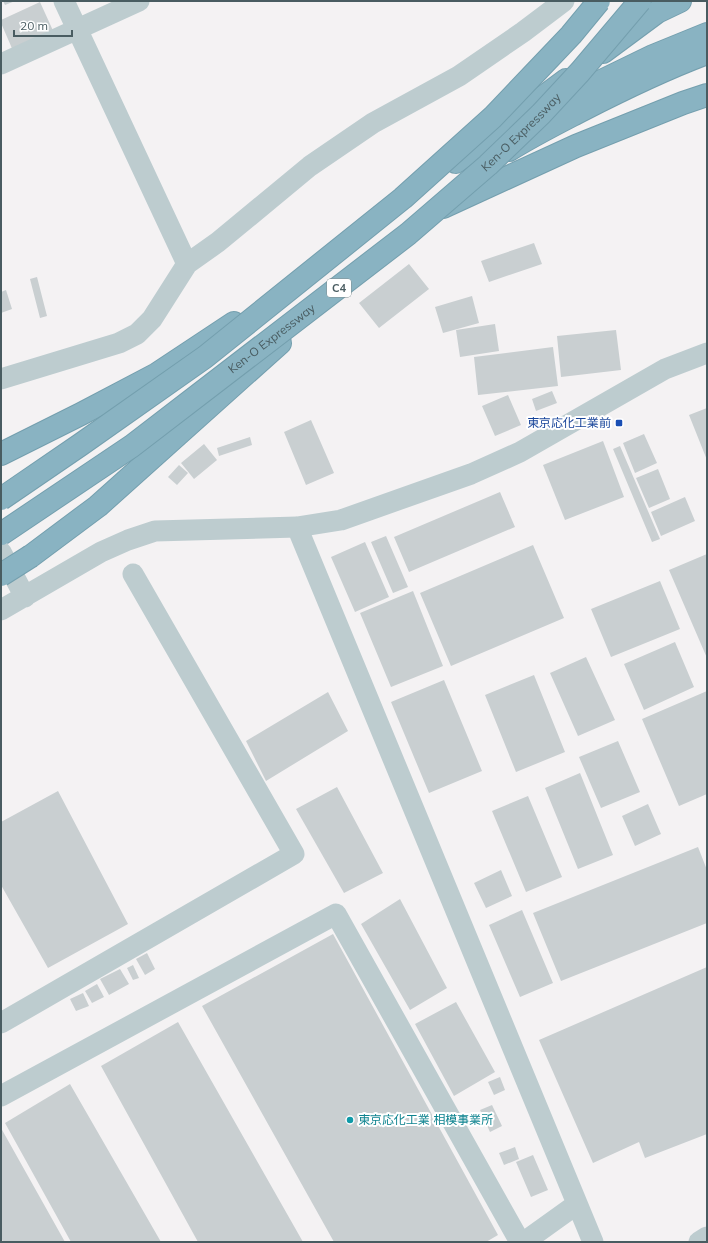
<svg xmlns="http://www.w3.org/2000/svg" width="708" height="1243" font-family="Mulish,'Noto Sans JP',sans-serif">
	<rect width="100%" height="100%" fill="#f4f2f3"/>
	<path fill="#c9cfd1" d="M 3,1 L 15,1 L 5,5 Z
		M 40,2 L 55,35 L 14,53 L 1,23 L 1,20 Z
		M 534,243 L 542,264 L 489,282 L 481,261 Z
		M 409,264 L 429,289 L 379,328 L 359,303 Z
		M 37,277 L 47,316 L 40,318 L 30,279 Z
		M 6,290 L 12,309 L 1,313 L 1,292 Z
		M 472,296 L 479,323 L 443,333 L 435,307 Z
		M 495,324 L 499,351 L 460,357 L 456,330 Z
		M 616,330 L 621,370 L 561,377 L 557,336 Z
		M 553,347 L 558,386 L 478,395 L 474,357 Z
		M 552,391 L 557,403 L 536,411 L 532,399 Z
		M 508,395 L 521,425 L 495,436 L 482,406 Z
		M 707,408 L 707,460 L 689,415 Z
		M 311,420 L 334,473 L 306,485 L 284,432 Z
		M 644,434 L 657,463 L 635,473 L 623,443 Z
		M 250,437 L 252,445 L 219,456 L 217,448 Z
		M 603,441 L 624,497 L 565,520 L 543,465 Z
		M 204,444 L 217,460 L 194,479 L 181,463 Z
		M 620,446 L 660,539 L 652,542 L 613,449 Z
		M 179,465 L 188,473 L 177,485 L 168,477 Z
		M 658,469 L 670,499 L 649,508 L 636,478 Z
		M 500,492 L 515,527 L 409,572 L 394,537 Z
		M 685,497 L 695,521 L 661,536 L 651,512 Z
		M 386,536 L 408,587 L 393,593 L 371,542 Z
		M 365,542 L 389,597 L 355,612 L 331,557 Z
		M 533,545 L 564,618 L 451,666 L 420,593 Z
		M 707,554 L 707,658 L 669,570 Z
		M 660,581 L 680,629 L 611,657 L 591,609 Z
		M 413,591 L 443,666 L 391,687 L 360,613 Z
		M 675,642 L 694,687 L 644,710 L 624,664 Z
		M 586,657 L 615,720 L 578,736 L 550,673 Z
		M 534,675 L 565,752 L 516,772 L 485,695 Z
		M 444,680 L 482,771 L 429,793 L 391,702 Z
		M 707,691 L 707,794 L 679,806 L 642,719 Z
		M 328,692 L 348,731 L 266,781 L 246,741 Z
		M 618,741 L 640,792 L 601,808 L 579,757 Z
		M 580,773 L 613,855 L 578,869 L 545,788 Z
		M 337,787 L 383,873 L 344,893 L 296,809 Z
		M 58,791 L 128,924 L 48,968 L 1,885 L 1,822 Z
		M 528,796 L 562,877 L 526,892 L 492,811 Z
		M 648,804 L 661,834 L 635,846 L 622,816 Z
		M 698,847 L 707,870 L 707,923 L 561,981 L 533,913 Z
		M 501,870 L 512,896 L 486,908 L 474,883 Z
		M 400,899 L 447,988 L 410,1010 L 361,924 Z
		M 522,910 L 553,983 L 520,997 L 489,925 Z
		M 333,934 L 498,1235 L 486,1242 L 334,1242 L 202,1006 Z
		M 147,953 L 155,969 L 145,975 L 136,959 Z
		M 133,965 L 139,978 L 133,980 L 127,968 Z
		M 707,967 L 707,1134 L 645,1158 L 639,1142 L 593,1163 L 539,1040 Z
		M 120,969 L 129,984 L 109,995 L 100,979 Z
		M 97,984 L 104,997 L 92,1003 L 85,991 Z
		M 83,993 L 89,1006 L 76,1011 L 70,999 Z
		M 456,1002 L 495,1072 L 454,1096 L 415,1024 Z
		M 178,1022 L 303,1242 L 198,1242 L 101,1066 Z
		M 500,1077 L 505,1090 L 494,1095 L 488,1082 Z
		M 70,1084 L 161,1242 L 71,1242 L 5,1123 Z
		M 492,1105 L 502,1126 L 490,1132 L 480,1110 Z
		M 1,1128 L 65,1242 L 3,1242 L 1,1237 Z
		M 515,1147 L 519,1159 L 504,1165 L 499,1153 Z
		M 533,1155 L 548,1190 L 531,1197 L 516,1162 Z"/>
	<g fill="none" stroke-linecap="round" stroke-linejoin="round">
		<defs>
			<path id="highway" d="M 603,52 L 657,12 L 680,1
				M 548,107 L 653,56 L 707,34
				M 509,150 C 533,135 557,123 582,110 C 623,89 664,69 707,53
				M 456,162 L 566,80
				M 443,207 L 576,146 L 683,103 L 707,95
				M 1,454 L 81,414 L 157,374 L 234,323
				M 31,556 L 98,506 L 280,343"/>
		</defs>
		<use href="#highway" stroke="#749fae" stroke-width="24"/>
		<path stroke="#bdcccf" stroke-width="21" d="M 64,1 L 187,264
			M 1,64 L 139,1
			M 1,379 L 119,343 L 137,334 L 152,319 L 187,264 L 218,242 L 310,166 L 373,123 L 459,76 L 523,32 L 564,1
			M 297,527 L 593,1242
			M 1,552 L 25,597
			M 1,610 L 101,552 L 128,540 L 155,531 L 297,527 L 341,520 L 471,474 L 520,452 L 665,369 L 707,353
			M 1,1023 L 294,854 L 133,574
			M 1,1096 L 336,914 L 520,1242
			M 524,1242 L 577,1204
			M 699,1242 L 707,1237"/>
		<use href="#highway" stroke="#89b3c2" stroke-width="22"/>
		<defs>
			<g id="highway-bridge">
				<path d="M 1,499 L 80,445 L 205,357 L 403,198 L 493,117 L 571,35 L 599,1"/>
				<path id="s1" d="M 1,534 L 132,446 L 408,234 L 488,165 L 541,114 L 580,72 L 640,1"/>
				<path d="M 1,575 L 31,556"/>
			</g>
		</defs>
		<use href="#highway-bridge" stroke="#749fae" stroke-width="24" stroke-linecap="butt"/>
		<use href="#highway-bridge" stroke="#89b3c2" stroke-width="22"/>
	</g>
	<rect fill="#1a4fb4" stroke="#fff" stroke-width="1.5" x="615" y="419" width="8" height="8" rx="2"/>
	<circle fill="#0f9aa8" stroke="#fff" stroke-width="1.5" cx="350" cy="1120" r="4"/>
	<g text-anchor="middle" stroke-width="4" stroke-linejoin="round" paint-order="stroke">
		<rect fill="#fff" stroke="#808d90" stroke-width="1" x="327" y="279" width="24" height="18" rx="3"/>
		<g font-size="11" font-weight="bold" fill="#495c61">
			<text x="339" y="292">C4</text>
		</g>
		<g font-size="12" fill="#495c61" stroke="#fff">
			<text dy="4" stroke="none"><textPath href="#s1" startOffset="658">Ken-O Expressway</textPath></text>
			<text dy="4" stroke="none"><textPath href="#s1" startOffset="334">Ken-O Expressway</textPath></text>
		</g>
		<g font-size="12" fill="#164399" stroke="#fff" text-anchor="end">
			<text x="611" y="427">東京応化工業前</text>
		</g>
		<g font-size="12" fill="#0d838f" stroke="#fff" text-anchor="start">
			<text x="358" y="1124">東京応化工業 相模事業所</text>
		</g>
	</g>
	<rect width="708" height="1243" fill="none" stroke="#495c61" stroke-width="4"/>
	<path d="M14 30v6h58v-6" fill="none" stroke="#495c61" stroke-width="2"/>
	<text x="20" y="30" font-size="12" fill="#495c61" stroke="#ffffff" stroke-width="3" paint-order="stroke">20 m</text>
</svg>
